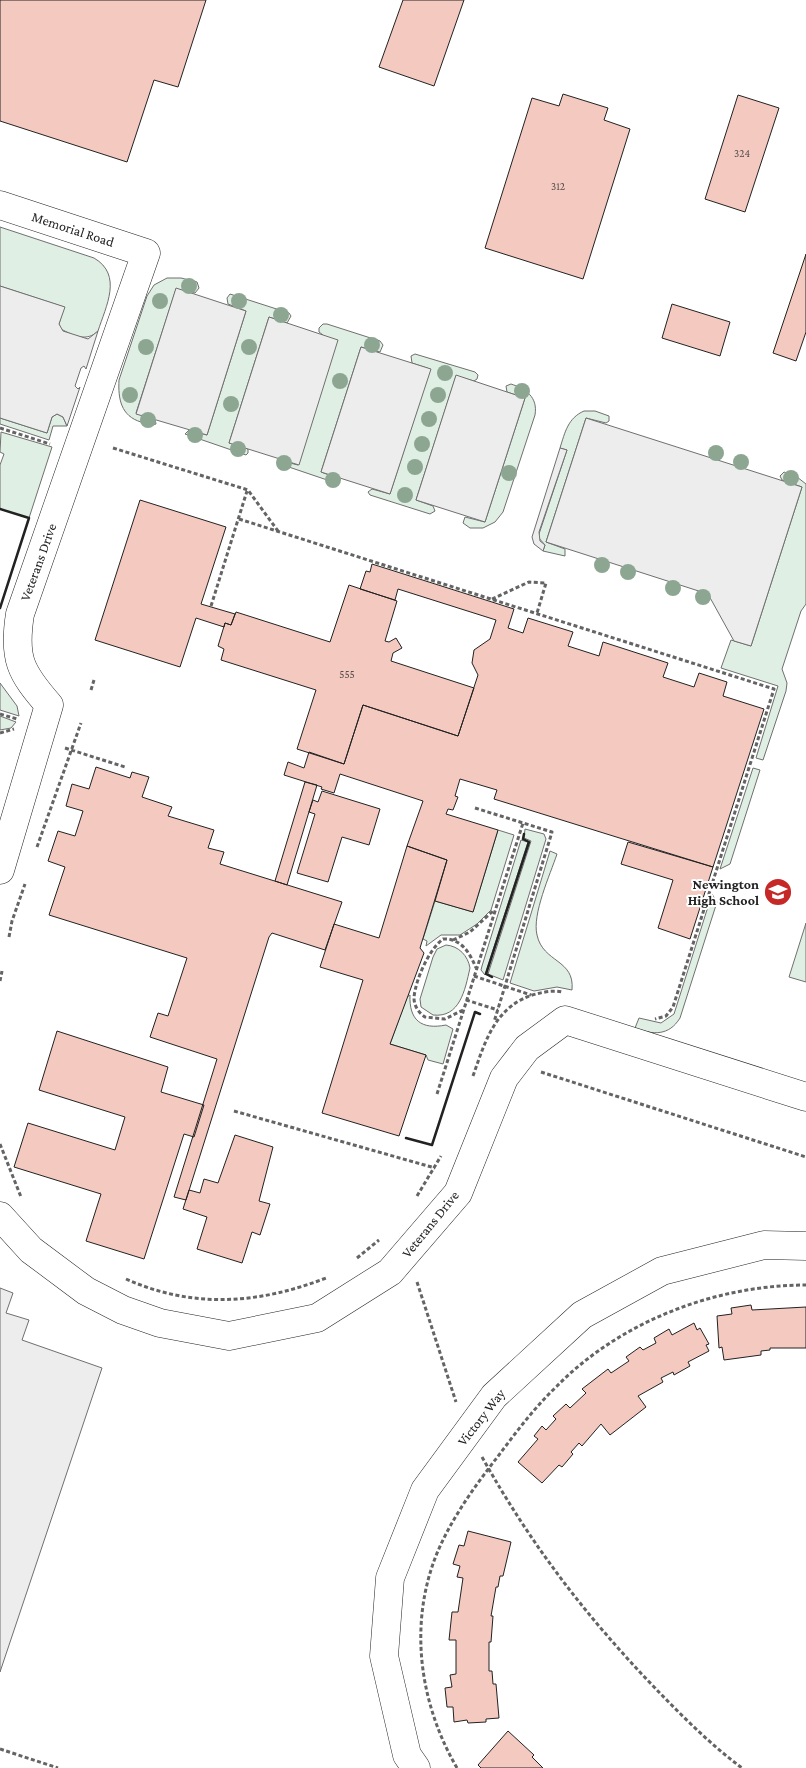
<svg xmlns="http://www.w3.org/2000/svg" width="806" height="1768" font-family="'Crimson Pro',serif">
	<rect width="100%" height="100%" fill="#fff"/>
	<path fill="#e0efe3" stroke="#6f6f6f" d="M 0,227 L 94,258 C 123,275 106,306 98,331 C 87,342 74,336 61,329 L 59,324 L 64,307 L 0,286 Z
		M 167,278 L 181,278 L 197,282 L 199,288 L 195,293 L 176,289 L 136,413 L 155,419 L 156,424 C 151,426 146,423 141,422 C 121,416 118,399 119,380 L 147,296 L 154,285 Z
		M 230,294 L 289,313 L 291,316 L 287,323 L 269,317 L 229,443 L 248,449 L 248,453 L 246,455 L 185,434 L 189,430 L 207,435 L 246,311 L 228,304 L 227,298 Z
		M 327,324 L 380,341 L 383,345 L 380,352 L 361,347 L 321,472 L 340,479 L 339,484 L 277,463 L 278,460 L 298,465 L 323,335 L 319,332 L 319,328 L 323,324 Z
		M 415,354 L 475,372 L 478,375 L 477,379 L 474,381 L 456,376 L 416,500 L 433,506 L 435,511 L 430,514 L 370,495 L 368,492 L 372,489 L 390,494 L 430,369 L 412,363 L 411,356 Z
		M 511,384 C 526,389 538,397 535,415 L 503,512 L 495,522 L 483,528 L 470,528 L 463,523 L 465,517 L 485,522 L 525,398 L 507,392 L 506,386 Z
		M 584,411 L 595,411 L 609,416 L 609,421 L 606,423 L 586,418 L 546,542 L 565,549 L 565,556 L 543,551 L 545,545 L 538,537 L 567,450 L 560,448 C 565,432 568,418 584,411 Z
		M 57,414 L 63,417 L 67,426 L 53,426 L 49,440 L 0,424 L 0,418 L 47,433 L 52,417 Z
		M 1,432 L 52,447 L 29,518 L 0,509 L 0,465 L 4,454 L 0,452 Z
		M 784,472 L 797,477 L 806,484 L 806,604 L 801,611 L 782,669 L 787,683 L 786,691 L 763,760 L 756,758 L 778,686 L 721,668 L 731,640 L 751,646 L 802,487 L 782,480 L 780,476 Z
		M 0,683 L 17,706 L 19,716 L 0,710 Z
		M 0,716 L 16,722 L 11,728 L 0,730 Z
		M 753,768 L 760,770 L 730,864 L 720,869 Z
		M 525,829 L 544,834 L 546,839 L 503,980 L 488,974 L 531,841 L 524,838 Z
		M 498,830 L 514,835 L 491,910 L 477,924 L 460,935 L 441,935 L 426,946 L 427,941 L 423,939 L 435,901 L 473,912 Z
		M 521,840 L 528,842 L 485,975 L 481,970 L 482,966 Z
		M 550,851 L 557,854 C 550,875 532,914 537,935 C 543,963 575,959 572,990 L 557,987 L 534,991 L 510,983 Z
		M 712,894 L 717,902 L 680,1018 C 669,1036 653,1035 635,1028 L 639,1018 L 661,1023 L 674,1014 Z
		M 806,923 L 806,982 L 789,977 Z
		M 446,945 C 459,946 468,956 470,968 C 465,990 460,1018 433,1015 L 421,1007 L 420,999 L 433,957 L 437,949 Z
		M 410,995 C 409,1020 421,1030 446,1025 L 453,1029 L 443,1064 L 428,1060 L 426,1055 L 390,1044 L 407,997 Z"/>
	<path fill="#ededed" stroke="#6f6f6f" d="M 0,286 L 65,307 L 59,324 L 63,331 L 88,339 L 98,331 L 86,369 L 84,366 L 81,368 L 75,386 L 78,389 L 80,387 L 67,426 L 63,417 L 57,414 L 52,417 L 47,433 L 0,418 Z
		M 176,288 L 246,311 L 207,435 L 136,414 Z
		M 269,317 L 338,340 L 299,465 L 229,443 Z
		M 361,347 L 431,369 L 390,494 L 321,472 Z
		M 456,375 L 525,398 L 485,522 L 416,500 Z
		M 586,418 L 802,487 L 751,646 L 734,641 L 708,594 L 546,542 Z
		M 560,448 L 567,450 L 539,532 L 540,541 L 545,545 L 543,551 L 534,544 L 532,537 Z
		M 0,1288 L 13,1293 L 6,1313 L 29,1320 L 22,1340 L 102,1368 L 0,1672 Z"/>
	<path fill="#f3c9c0" stroke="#222" d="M 0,0 L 206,0 L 178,87 L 154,80 L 127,162 L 0,121 Z
		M 403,0 L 464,0 L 434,86 L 379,67 Z
		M 563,94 L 608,108 L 604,120 L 630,129 L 583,279 L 485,248 L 532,98 L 559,106 Z
		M 738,95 L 779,108 L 745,212 L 705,199 Z
		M 806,254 L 806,332 L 796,361 L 773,353 Z
		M 672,304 L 730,322 L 720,356 L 662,338 Z
		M 140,500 L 226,527 L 201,604 L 235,614 L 231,625 L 225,623 L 224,627 L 196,618 L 180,667 L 95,640 Z
		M 372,564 L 514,609 L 508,628 L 523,633 L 528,618 L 573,632 L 568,646 L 599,656 L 603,642 L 668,663 L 663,677 L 694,687 L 699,673 L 727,682 L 723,696 L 764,709 L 713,867 L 494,799 L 497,790 L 460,779 L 455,796 L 458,797 L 453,810 L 448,809 L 446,814 L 498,830 L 473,912 L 435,901 L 447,860 L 407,846 L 423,801 L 340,774 L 334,793 L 321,789 L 322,787 L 284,775 L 288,762 L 304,768 L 309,752 L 344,764 L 363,705 L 458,736 L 478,675 L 472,663 L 474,650 L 490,639 L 496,620 L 398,589 L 395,600 L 360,589 L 366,571 L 370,572 Z
		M 349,585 L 397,601 L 385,641 L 389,642 L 396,638 L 402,648 L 393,653 L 391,661 L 474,688 L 458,736 L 363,705 L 344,764 L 297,749 L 316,690 L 221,660 L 224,649 L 218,646 L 225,623 L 231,625 L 236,612 L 330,642 Z
		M 96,767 L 130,778 L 132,772 L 149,777 L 142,797 L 172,807 L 168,816 L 214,830 L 208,848 L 224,852 L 220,864 L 342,902 L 325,950 L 272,933 L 269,937 L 186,1200 L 174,1197 L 217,1059 L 150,1037 L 158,1013 L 168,1016 L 187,958 L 49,915 L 65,867 L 48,861 L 58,831 L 75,836 L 83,811 L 66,806 L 72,784 L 89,789 Z
		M 305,782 L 317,785 L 287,885 L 275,881 Z
		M 322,791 L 380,809 L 369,845 L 342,837 L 328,882 L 297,873 L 315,814 L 309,812 L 313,800 L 318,802 Z
		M 628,842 L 713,867 L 690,939 L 658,928 L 673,880 L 621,864 Z
		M 407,846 L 447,860 L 420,948 L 424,953 L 390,1044 L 426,1055 L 399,1136 L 322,1113 L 363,980 L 320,967 L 334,924 L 379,938 Z
		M 57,1031 L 168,1067 L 161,1092 L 204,1105 L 194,1137 L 184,1134 L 144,1259 L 86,1241 L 101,1194 L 14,1167 L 28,1123 L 115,1150 L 125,1117 L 39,1090 Z
		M 235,1135 L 273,1147 L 259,1201 L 270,1204 L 260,1235 L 252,1232 L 242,1263 L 197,1249 L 207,1217 L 183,1209 L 189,1190 L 200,1193 L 204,1179 L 218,1183 Z
		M 751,1305 L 752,1310 L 806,1307 L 806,1348 L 770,1348 L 770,1350 L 761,1351 L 761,1355 L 724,1360 L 722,1347 L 719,1348 L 717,1316 L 732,1314 L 731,1308 Z
		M 694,1323 L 697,1330 L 700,1328 L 709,1344 L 706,1345 L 709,1351 L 688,1362 L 690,1366 L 674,1375 L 673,1372 L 661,1378 L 663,1382 L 638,1396 L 646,1407 L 610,1435 L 601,1424 L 582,1446 L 579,1443 L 571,1452 L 573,1454 L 562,1467 L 559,1465 L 542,1483 L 518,1462 L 538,1439 L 534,1436 L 542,1426 L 546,1430 L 556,1419 L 553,1416 L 566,1404 L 570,1408 L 586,1393 L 582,1389 L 608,1369 L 611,1373 L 629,1361 L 626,1357 L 640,1347 L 643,1350 L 656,1343 L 654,1338 L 669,1329 L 672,1335 Z
		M 468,1531 L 511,1542 L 503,1576 L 500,1576 L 498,1587 L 496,1587 L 491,1616 L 493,1616 L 491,1642 L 489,1642 L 489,1671 L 492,1671 L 493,1684 L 496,1684 L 499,1718 L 486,1719 L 486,1722 L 468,1723 L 467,1720 L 454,1722 L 453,1707 L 447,1707 L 445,1688 L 452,1687 L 450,1675 L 456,1674 L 456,1640 L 449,1640 L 452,1612 L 458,1612 L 463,1578 L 457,1577 L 460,1566 L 453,1564 L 459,1545 L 464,1546 Z
		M 508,1731 L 534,1755 L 532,1757 L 543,1768 L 481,1768 L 478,1765 Z"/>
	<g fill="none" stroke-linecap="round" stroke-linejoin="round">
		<defs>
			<path id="minor" d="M 0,205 L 146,253 L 20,614 C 13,658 20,672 49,705 L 0,870
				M 0,1216 L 31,1250 L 86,1291 L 123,1310 L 160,1323 L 229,1336 L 317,1318 L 390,1272 L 458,1193 L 504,1078 L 527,1048 L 565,1020 L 806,1097
				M 416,1768 L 407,1755 L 384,1656 L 390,1578 L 425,1490 L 494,1396 L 582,1315 L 662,1271 L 764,1245 L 806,1246"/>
		</defs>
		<use href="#minor" stroke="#222" stroke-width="29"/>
		<path stroke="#646464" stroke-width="3" stroke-dasharray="4 2.5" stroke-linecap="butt" d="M 0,428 L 50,444
			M 113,448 L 248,490 L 278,531
			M 239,519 L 774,689 L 673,1007 L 666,1016 L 655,1019
			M 492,599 L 529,582 L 546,583 L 537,613
			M 211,606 L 247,491
			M 91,690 L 94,680
			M 0,714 L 17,719
			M 0,733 L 14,729
			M 65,748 L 125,767
			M 475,808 L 552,832 L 494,1022
			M 37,847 L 81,723
			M 9,937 L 12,921 L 25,884
			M 453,940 L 470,932 L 494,910
			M 474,976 L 531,995
			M 0,981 L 2,971
			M 466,1000 L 498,1010
			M 463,1010 L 445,1019 L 425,1017 C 419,1013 414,1006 414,998 C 415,981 429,949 443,939 C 461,938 470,953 476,968
			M 541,1072 L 806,1157
			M 473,1076 C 485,1042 495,1005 536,994 C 544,992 553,990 562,992
			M 437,1094 L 523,823
			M 234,1111 L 435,1168
			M 0,1144 L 21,1197
			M 417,1196 L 441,1156
			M 357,1258 L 379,1240
			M 126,1279 C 193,1309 259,1304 326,1278
			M 417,1282 L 456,1402
			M 482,1457 C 532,1546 585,1615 655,1688 C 682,1716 711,1745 742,1768
			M 0,1749 L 58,1768
			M 457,1768 C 421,1706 409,1630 434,1561 C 448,1523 474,1487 499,1455 C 517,1431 535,1407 557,1386 C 621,1321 716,1285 806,1285"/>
		<use href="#minor" stroke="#fff" stroke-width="28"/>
		<path stroke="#222" stroke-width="2.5" d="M 0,509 L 29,518 L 0,608
			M 492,977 L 486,974 L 529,842 L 523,839 L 524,834
			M 406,1138 L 432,1145 L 475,1012 L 480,1014"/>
	</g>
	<g fill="#8da692">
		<circle cx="189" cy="286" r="8"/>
		<circle cx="160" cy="301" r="8"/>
		<circle cx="239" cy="301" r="8"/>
		<circle cx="281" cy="315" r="8"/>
		<circle cx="372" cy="345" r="8"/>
		<circle cx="146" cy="347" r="8"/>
		<circle cx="249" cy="347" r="8"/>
		<circle cx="445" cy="373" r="8"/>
		<circle cx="340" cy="381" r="8"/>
		<circle cx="522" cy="391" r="8"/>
		<circle cx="130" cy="395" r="8"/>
		<circle cx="438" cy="395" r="8"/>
		<circle cx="231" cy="404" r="8"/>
		<circle cx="429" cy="419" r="8"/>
		<circle cx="148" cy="420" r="8"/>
		<circle cx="195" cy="435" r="8"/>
		<circle cx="422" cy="444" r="8"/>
		<circle cx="238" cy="449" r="8"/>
		<circle cx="716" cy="453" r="8"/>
		<circle cx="741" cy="462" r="8"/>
		<circle cx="284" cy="463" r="8"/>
		<circle cx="415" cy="467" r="8"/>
		<circle cx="509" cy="473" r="8"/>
		<circle cx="791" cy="478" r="8"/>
		<circle cx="333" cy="480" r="8"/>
		<circle cx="405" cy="495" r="8"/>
		<circle cx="602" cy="565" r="8"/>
		<circle cx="628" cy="572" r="8"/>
		<circle cx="673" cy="588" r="8"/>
		<circle cx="703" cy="597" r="8"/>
	</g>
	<defs>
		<symbol id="school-disc" viewBox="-11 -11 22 22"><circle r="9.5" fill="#c62828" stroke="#fff"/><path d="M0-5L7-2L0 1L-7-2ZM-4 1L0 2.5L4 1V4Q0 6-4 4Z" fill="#fff"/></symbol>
	</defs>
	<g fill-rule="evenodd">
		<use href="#school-disc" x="762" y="876" width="32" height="32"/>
	</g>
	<g text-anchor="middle" stroke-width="4" stroke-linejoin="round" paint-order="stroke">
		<g font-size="11" fill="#564c4a">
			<text x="742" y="157">324</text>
			<text x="558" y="190">312</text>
			<text x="347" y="678">555</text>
		</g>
		<g font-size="14" fill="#222" stroke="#fff">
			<text transform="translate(73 229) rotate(18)" y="5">Memorial Road</text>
			<text transform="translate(38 562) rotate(-70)" y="5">Veterans Drive</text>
			<text transform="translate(430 1224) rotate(-51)" y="5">Veterans Drive</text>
			<text transform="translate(481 1417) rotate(-52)" y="5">Victory Way</text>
		</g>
		<g font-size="14" font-weight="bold" fill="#222" stroke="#fff" text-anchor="end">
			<text x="759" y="889">Newington<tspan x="759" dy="16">High School</tspan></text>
		</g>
	</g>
</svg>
